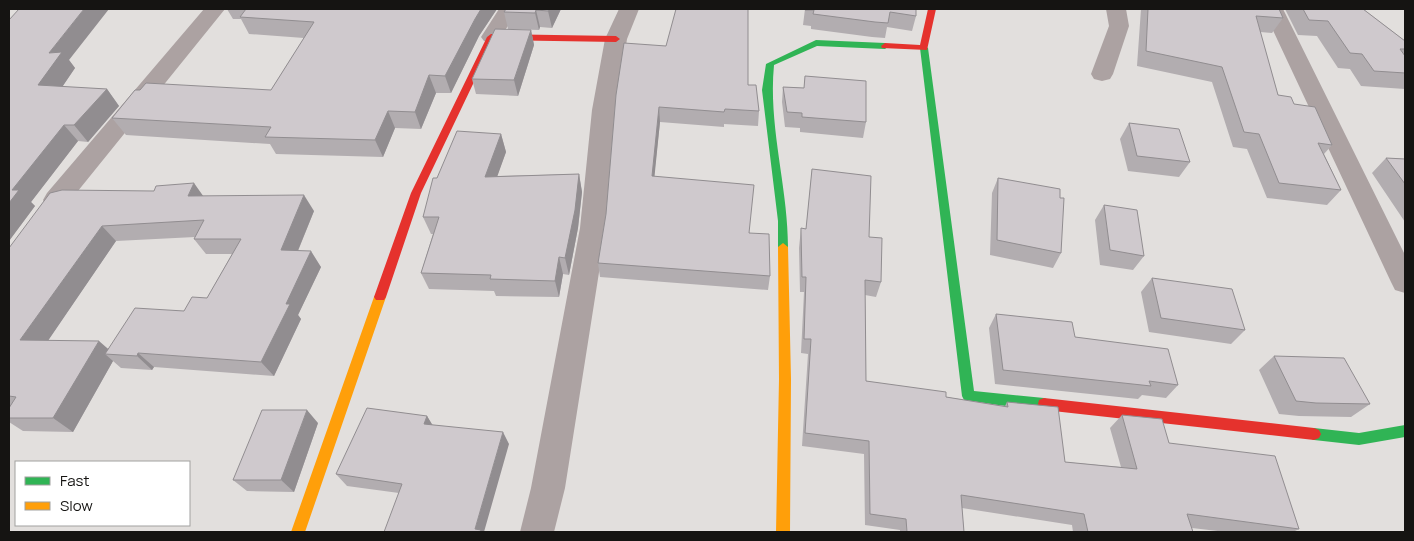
<svg xmlns="http://www.w3.org/2000/svg" width="1414" height="541" font-family="Manrope,sans-serif">
	<rect width="100%" height="100%" fill="#e2dfdd"/>
	<g fill="none" stroke-linecap="round" stroke-linejoin="round">
		<path fill="#aca2a2" fill-rule="evenodd" d="M 204,9 L 225,9 L 65,207 L 56,209 L 47,207 L 43,200 L 47,193 Z
			M 499,9 L 519,9 L 498,41 L 491,43 L 484,41 L 481,37 Z
			M 619,9 L 639,9 L 627,39 L 616,110 L 606,228 L 565,488 L 554,532 L 520,532 L 531,488 L 580,228 L 592,110 L 605,39 Z
			M 1106,9 L 1126,9 L 1129,26 L 1113,74 L 1110,79 L 1102,81 L 1094,79 L 1091,74 L 1109,26 Z
			M 1263,9 L 1283,9 L 1405,255 L 1405,293 L 1395,290 L 1391,282 Z"/>
		<path fill="#30b455" fill-rule="evenodd" d="M 816,40 L 885,43 L 889,46 L 885,49 L 817,46 L 774,65 C 768,126 788,187 788,247 L 783,251 L 778,247 L 778,221 L 762,90 L 766,64 Z
			M 924,45 L 928,48 L 974,391 L 1044,398 L 1049,400 L 1050,404 L 1049,408 L 1044,410 L 968,402 L 964,400 L 962,396 L 920,48 Z
			M 1405,425 L 1405,437 L 1359,445 L 1314,440 L 1309,438 L 1307,434 L 1309,430 L 1314,428 L 1359,433 Z"/>
		<path fill="#ff9f0a" fill-rule="evenodd" d="M 783,243 L 788,247 L 791,379 L 790,532 L 776,532 L 779,379 L 778,247 Z
			M 380,292 L 384,294 L 386,297 L 305,532 L 291,532 L 374,297 L 376,294 Z"/>
		<path fill="#e5322d" fill-rule="evenodd" d="M 928,9 L 936,9 L 927,50 L 882,48 L 881,46 L 885,43 L 920,45 Z
			M 491,34 L 616,36 L 620,39 L 616,42 L 494,40 L 421,193 L 386,297 L 384,300 L 376,300 L 374,297 L 411,193 L 487,37 Z
			M 1044,398 L 1314,428 L 1319,430 L 1321,434 L 1319,438 L 1314,440 L 1044,410 L 1039,408 L 1038,404 L 1039,400 Z"/>
	</g>
	<path fill="#b2adb0" fill-rule="evenodd" d="M 227,9 L 497,9 L 479,36 L 451,93 L 436,93 L 421,129 L 395,128 L 383,157 L 276,154 L 270,144 L 126,135 L 112,118 L 271,90 L 304,38 L 249,34 L 241,19 L 233,19 Z
		M 506,9 L 561,9 L 552,28 L 540,27 L 539,30 L 508,29 L 504,12 Z
		M 805,9 L 916,9 L 916,16 L 912,31 L 887,27 L 885,38 L 872,37 L 811,29 L 811,26 L 803,25 Z
		M 1141,9 L 1279,9 L 1283,18 L 1272,33 L 1260,32 L 1278,95 L 1294,104 L 1332,145 L 1324,154 L 1341,190 L 1327,205 L 1267,198 L 1247,149 L 1233,147 L 1212,82 L 1137,66 Z
		M 1285,9 L 1363,9 L 1405,41 L 1405,89 L 1361,86 L 1350,69 L 1338,68 L 1317,36 L 1298,35 Z
		M 9,20 L 69,60 L 75,68 L 62,87 L 107,89 L 119,106 L 88,142 L 78,141 L 31,202 L 35,206 L 9,241 Z
		M 531,30 L 534,45 L 518,96 L 476,94 L 472,79 Z
		M 805,76 L 866,122 L 863,138 L 800,132 L 800,128 L 785,127 L 782,102 L 783,87 L 804,88 Z
		M 748,85 L 759,111 L 758,126 L 724,124 L 724,127 L 660,122 L 654,176 L 750,233 L 770,276 L 768,290 L 600,277 L 598,263 L 606,214 L 616,95 Z
		M 1129,123 L 1190,162 L 1179,177 L 1128,171 L 1120,139 Z
		M 501,134 L 506,152 L 497,176 L 579,174 L 582,192 L 578,228 L 569,275 L 563,274 L 559,297 L 496,296 L 494,291 L 429,289 L 421,273 L 433,234 L 431,234 L 423,217 L 437,178 Z
		M 1386,158 L 1405,159 L 1405,222 L 1372,173 Z
		M 812,169 L 869,237 L 881,282 L 876,297 L 865,295 L 866,381 L 946,397 L 1005,406 L 1007,402 L 1065,462 L 1121,467 L 1110,428 L 1122,415 L 1169,443 L 1299,529 L 1293,532 L 1226,532 L 1192,528 L 1193,532 L 1073,532 L 1072,525 L 962,508 L 964,532 L 900,532 L 900,530 L 865,525 L 864,454 L 802,446 L 808,354 L 801,353 L 804,292 L 800,292 L 799,248 L 801,228 L 806,229 Z
		M 998,178 L 1060,198 L 1061,253 L 1053,268 L 990,255 L 992,193 Z
		M 203,196 L 314,211 L 298,251 L 321,267 L 298,315 L 301,319 L 274,376 L 154,367 L 152,370 L 121,368 L 113,361 L 73,432 L 23,431 L 9,422 L 9,248 ZM 195,237 L 194,239 L 206,254 L 232,254 L 207,298 L 184,311 L 108,349 L 48,340 L 116,241 Z
		M 1104,205 L 1144,256 L 1133,270 L 1100,265 L 1095,220 Z
		M 1152,278 L 1245,330 L 1231,344 L 1149,332 L 1141,292 Z
		M 996,314 L 1075,337 L 1178,385 L 1166,398 L 1142,395 L 1138,399 L 995,384 L 989,328 Z
		M 1274,356 L 1370,404 L 1351,417 L 1299,416 L 1279,414 L 1259,370 Z
		M 427,416 L 432,425 L 509,444 L 399,493 L 347,486 L 336,474 Z
		M 318,423 L 294,492 L 247,491 L 233,480 Z"/>
	<path fill="#918d90" d="M 84,9 L 109,9 L 69,60 L 75,68 L 52,102 L 38,85 L 49,53 Z
		M 481,9 L 497,9 L 479,36 L 451,93 L 445,76 L 475,19 Z
		M 549,9 L 561,9 L 552,28 L 548,11 Z
		M 536,10 L 540,27 L 539,30 L 535,13 Z
		M 531,30 L 534,45 L 518,96 L 514,80 Z
		M 429,75 L 436,93 L 421,129 L 415,112 Z
		M 107,89 L 119,106 L 88,142 L 74,125 Z
		M 659,107 L 660,122 L 653,191 L 652,176 Z
		M 388,111 L 395,128 L 383,157 L 375,140 Z
		M 64,125 L 78,141 L 31,202 L 35,206 L 9,241 L 9,203 L 12,190 Z
		M 501,134 L 506,152 L 491,194 L 485,177 Z
		M 579,174 L 582,192 L 578,228 L 569,275 L 565,258 Z
		M 194,183 L 206,200 L 188,196 Z
		M 304,195 L 314,211 L 292,265 L 281,250 Z
		M 102,226 L 116,241 L 39,354 L 20,340 Z
		M 311,251 L 321,267 L 298,315 L 301,319 L 274,376 L 261,362 L 286,304 Z
		M 559,257 L 563,274 L 559,297 L 555,281 Z
		M 99,341 L 114,354 L 105,354 L 113,361 L 73,432 L 53,418 Z
		M 138,353 L 154,367 L 152,370 L 137,356 Z
		M 307,410 L 318,423 L 294,492 L 281,480 Z
		M 427,416 L 435,429 L 424,424 Z
		M 503,432 L 509,444 L 484,532 L 477,532 L 475,529 Z"/>
	<path fill="#cfc9cd" stroke="#918d90" d="M 19,9 L 84,9 L 49,53 L 62,52 L 38,85 L 107,89 L 74,125 L 64,125 L 12,190 L 19,190 L 9,203 L 9,20 Z
		M 246,9 L 481,9 L 475,19 L 445,76 L 429,75 L 415,112 L 388,111 L 375,140 L 265,137 L 271,127 L 112,118 L 135,90 L 140,90 L 146,83 L 271,90 L 314,22 L 240,17 Z
		M 506,9 L 549,9 L 548,11 L 536,10 L 535,13 L 504,12 Z
		M 676,9 L 748,9 L 748,85 L 756,85 L 759,111 L 725,109 L 724,112 L 659,107 L 652,176 L 754,185 L 749,233 L 769,234 L 770,276 L 598,263 L 606,214 L 616,95 L 624,43 L 666,46 Z
		M 805,9 L 916,9 L 916,16 L 890,12 L 888,23 L 875,22 L 813,14 L 814,10 L 805,10 Z
		M 1148,9 L 1279,9 L 1283,18 L 1256,16 L 1278,95 L 1291,97 L 1294,104 L 1315,107 L 1332,145 L 1318,143 L 1341,190 L 1279,183 L 1259,134 L 1244,132 L 1222,67 L 1146,51 Z
		M 1303,9 L 1363,9 L 1405,41 L 1405,49 L 1400,49 L 1405,56 L 1405,73 L 1374,71 L 1362,54 L 1350,53 L 1328,21 L 1309,20 Z
		M 495,29 L 531,30 L 514,80 L 472,79 Z
		M 805,76 L 866,81 L 866,122 L 802,117 L 802,113 L 787,112 L 783,87 L 804,88 Z
		M 1129,123 L 1179,129 L 1190,162 L 1137,156 Z
		M 457,131 L 501,134 L 485,177 L 579,174 L 575,210 L 565,258 L 559,257 L 555,281 L 490,279 L 491,275 L 421,273 L 439,217 L 423,217 L 433,178 L 437,178 Z
		M 1386,158 L 1405,159 L 1405,184 Z
		M 812,169 L 871,176 L 869,237 L 882,238 L 881,282 L 865,280 L 866,381 L 946,392 L 946,397 L 1008,407 L 1007,402 L 1058,407 L 1065,462 L 1137,469 L 1122,415 L 1162,419 L 1169,443 L 1275,456 L 1299,529 L 1187,514 L 1193,532 L 1088,532 L 1084,514 L 961,495 L 964,532 L 907,532 L 906,519 L 870,514 L 869,441 L 805,433 L 811,339 L 804,339 L 806,277 L 802,277 L 801,232 L 801,228 L 806,229 Z
		M 998,178 L 1060,189 L 1060,198 L 1064,198 L 1061,253 L 997,240 Z
		M 194,183 L 188,196 L 304,195 L 281,250 L 311,251 L 286,304 L 290,304 L 261,362 L 138,353 L 137,356 L 105,354 L 135,308 L 184,311 L 192,297 L 207,298 L 241,239 L 194,239 L 204,220 L 102,226 L 20,340 L 99,341 L 53,418 L 9,418 L 9,408 L 16,397 L 9,396 L 9,248 L 50,193 L 62,190 L 154,191 L 156,186 Z
		M 1104,205 L 1137,210 L 1144,256 L 1110,250 Z
		M 1152,278 L 1232,289 L 1245,330 L 1161,318 Z
		M 996,314 L 1072,322 L 1075,337 L 1168,349 L 1178,385 L 1149,381 L 1151,386 L 1003,370 Z
		M 1274,356 L 1344,358 L 1370,404 L 1316,403 L 1296,401 Z
		M 367,408 L 427,416 L 424,424 L 503,432 L 475,529 L 481,530 L 480,532 L 384,532 L 402,484 L 336,474 Z
		M 262,410 L 307,410 L 281,480 L 233,480 Z"/>
	<rect width="1414" height="541" fill="none" stroke="#151412" stroke-width="20"/>
	<rect x="15" y="461" width="175" height="65" fill="#ffffff" stroke="#a1a1a0"/>
	<rect x="25" y="477" width="25" height="8" fill="#30b455" stroke="#a1a1a0"/>
	<text x="60" y="486" font-size="15" fill="#151412">Fast</text>
	<rect x="25" y="502" width="25" height="8" fill="#ff9f0a" stroke="#a1a1a0"/>
	<text x="60" y="511" font-size="15" fill="#151412">Slow</text>
</svg>
